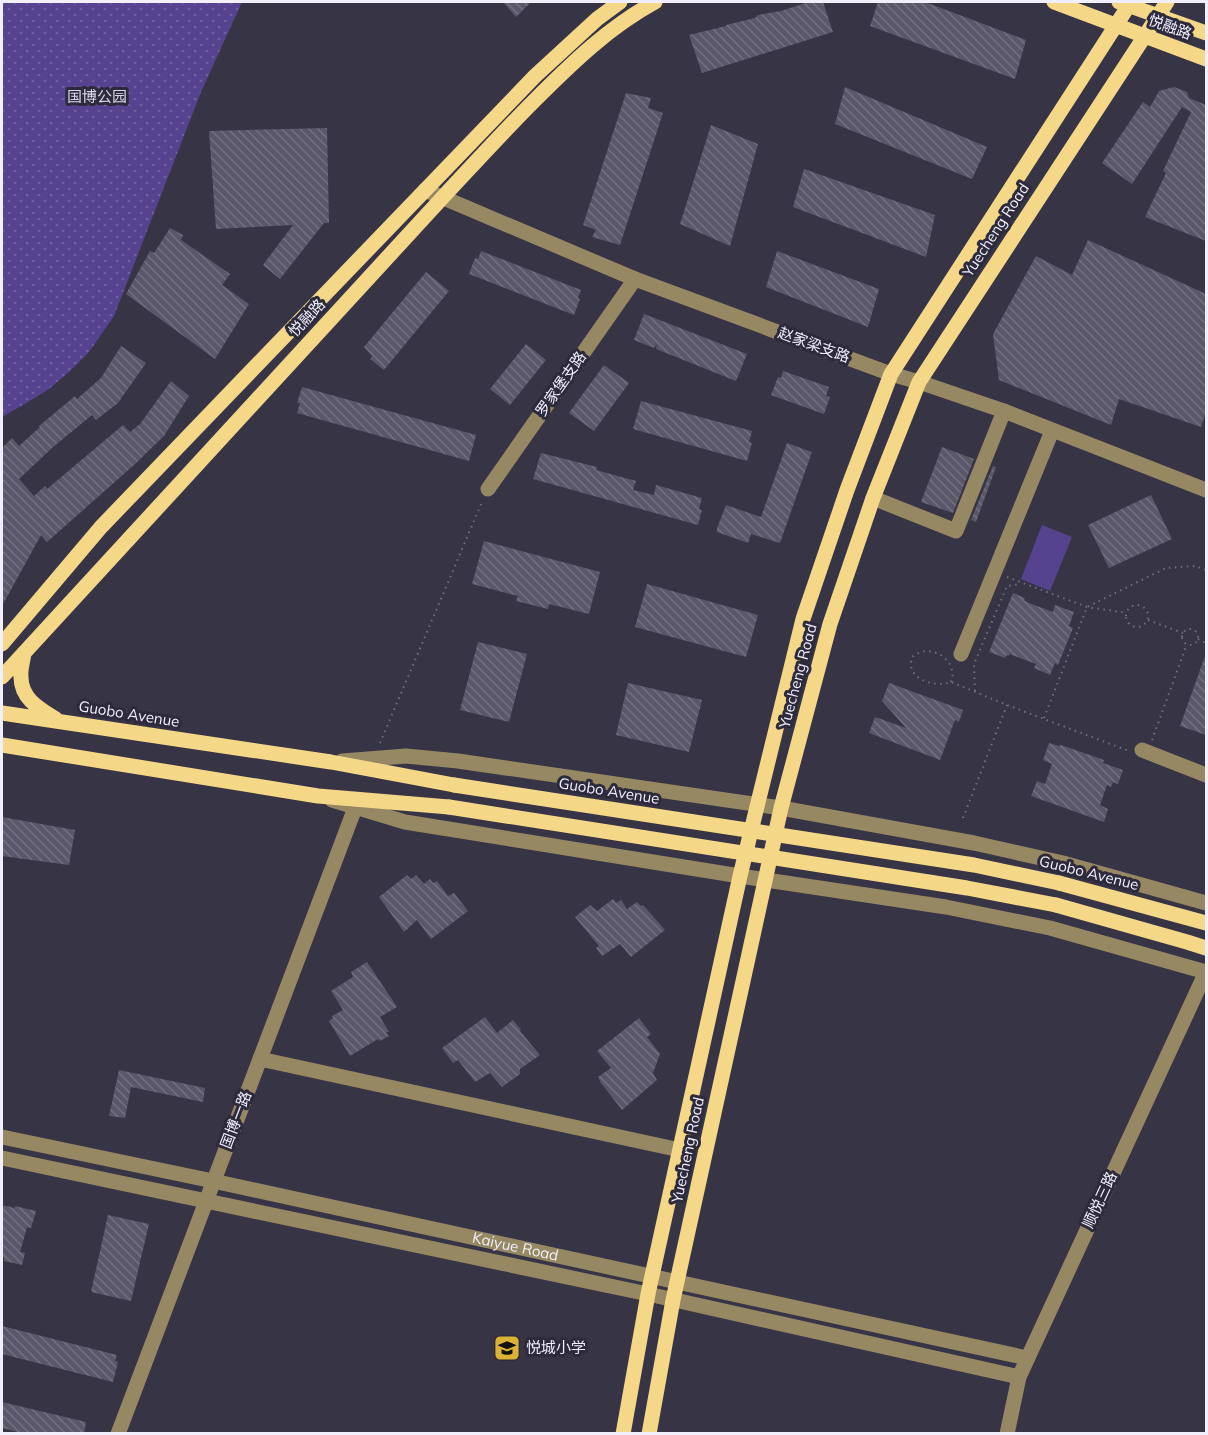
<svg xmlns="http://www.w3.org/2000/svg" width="1208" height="1435" font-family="Mulish,'Noto Sans SC',sans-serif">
	<defs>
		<pattern id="park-dots" width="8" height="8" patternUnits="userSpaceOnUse" patternTransform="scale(1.5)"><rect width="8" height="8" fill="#564390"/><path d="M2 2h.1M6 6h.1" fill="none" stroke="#6f5ea0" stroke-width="1.8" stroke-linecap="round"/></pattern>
		<pattern id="building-back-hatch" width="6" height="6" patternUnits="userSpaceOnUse" patternTransform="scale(1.5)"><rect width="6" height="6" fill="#5a576a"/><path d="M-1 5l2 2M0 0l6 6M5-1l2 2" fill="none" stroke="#726f80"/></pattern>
	</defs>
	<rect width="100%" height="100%" fill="#373446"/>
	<path fill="#564390" d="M 1042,525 L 1072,537 L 1050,591 L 1021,579 Z"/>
	<path fill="url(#park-dots)" d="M 2,2 L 242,2 L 201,92 L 114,316 L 89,352 L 69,372 L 49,389 L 28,402 L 2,417 Z"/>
	<path fill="url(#building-back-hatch)" d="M 503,2 L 531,2 L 516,17 Z
		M 809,2 L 823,2 L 833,32 L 702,73 L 689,35 L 726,26 L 726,25 L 755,18 L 758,15 L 781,11 Z
		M 878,2 L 925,2 L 1026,40 L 1015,79 L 870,26 Z
		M 845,87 L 987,147 L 972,179 L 835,124 Z
		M 1174,87 L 1187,92 L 1189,98 L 1206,105 L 1206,241 L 1145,217 L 1166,173 L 1163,171 L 1191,112 L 1182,107 L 1132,184 L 1102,163 L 1143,102 L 1150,107 L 1159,91 Z
		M 626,93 L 651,98 L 648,108 L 663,113 L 620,245 L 592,237 L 596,230 L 583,225 Z
		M 711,125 L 758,144 L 730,246 L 680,224 Z
		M 327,128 L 329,223 L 324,223 L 280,279 L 263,265 L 293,225 L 216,229 L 209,131 Z
		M 804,169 L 935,215 L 926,257 L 793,207 Z
		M 170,228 L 183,235 L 181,240 L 230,274 L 222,285 L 249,304 L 215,359 L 126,294 L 150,251 L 154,253 Z
		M 1088,240 L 1206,294 L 1206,412 L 1201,427 L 1119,399 L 1111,425 L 999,380 L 993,334 L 1036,256 L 1072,275 Z
		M 481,251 L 581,290 L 578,298 L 580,299 L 574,315 L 469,274 L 475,258 L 478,259 Z
		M 777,251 L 879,289 L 868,327 L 766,287 Z
		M 426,272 L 449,291 L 384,370 L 370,359 L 372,356 L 364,347 Z
		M 644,314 L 747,354 L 736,381 L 656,349 L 657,344 L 654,348 L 634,340 Z
		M 526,344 L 546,360 L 510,405 L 490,389 Z
		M 121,346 L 146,363 L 118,403 L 96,420 L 92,415 L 52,448 L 19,479 L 34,496 L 45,486 L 47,489 L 123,425 L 130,432 L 140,424 L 171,381 L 189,396 L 164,436 L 134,465 L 47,542 L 41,535 L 2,606 L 2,448 L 12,438 L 19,446 L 40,427 L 39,426 L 75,396 L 77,399 L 101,378 Z
		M 604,365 L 629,383 L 594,431 L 569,413 Z
		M 783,371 L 829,387 L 826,396 L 830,397 L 824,414 L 771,395 L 778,377 L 781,378 Z
		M 302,387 L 476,435 L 469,461 L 297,413 L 300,403 L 297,403 Z
		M 641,401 L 752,431 L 749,442 L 752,443 L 747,461 L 633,429 Z
		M 787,443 L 812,452 L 780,543 L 751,534 L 748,543 L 717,532 L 717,528 L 726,505 L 761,517 Z
		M 942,447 L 974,459 L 953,513 L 921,502 Z
		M 541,453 L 597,467 L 596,470 L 636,481 L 633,490 L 654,495 L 656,485 L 702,498 L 699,509 L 702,510 L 698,525 L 533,479 Z
		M 993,466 L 996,467 L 976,522 L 971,520 Z
		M 1151,495 L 1172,539 L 1109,568 L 1088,525 Z
		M 484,541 L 600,572 L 589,614 L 549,604 L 548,609 L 516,601 L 518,596 L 472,584 Z
		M 647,584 L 758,615 L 746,657 L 635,627 Z
		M 1013,593 L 1025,598 L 1024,600 L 1029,603 L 1053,612 L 1055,605 L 1074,612 L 1069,626 L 1073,628 L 1058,665 L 1055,663 L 1050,675 L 1034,668 L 1036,664 L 1009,654 L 1009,656 L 1007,655 L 1005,658 L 989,652 Z
		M 478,642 L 527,654 L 509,722 L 460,710 Z
		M 1205,656 L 1206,656 L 1206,735 L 1180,726 Z
		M 628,683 L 702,700 L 689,752 L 616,735 Z
		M 889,683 L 963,710 L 959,722 L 955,720 L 940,760 L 869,733 L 875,717 L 906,728 L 882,701 Z
		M 1049,743 L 1059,746 L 1061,745 L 1104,760 L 1103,763 L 1123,770 L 1118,784 L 1113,782 L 1111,787 L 1107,785 L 1100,805 L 1108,809 L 1104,822 L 1031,796 L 1037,781 L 1045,784 L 1052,764 L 1043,760 Z
		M 2,817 L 75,830 L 69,865 L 2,856 Z
		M 407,875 L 411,879 L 416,875 L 424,884 L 430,879 L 433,883 L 437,881 L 448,896 L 454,893 L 468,911 L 431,939 L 417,920 L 404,932 L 379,897 Z
		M 613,899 L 616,903 L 621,900 L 627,909 L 637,902 L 641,906 L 643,905 L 665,930 L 631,957 L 620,944 L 602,956 L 596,948 L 599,946 L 575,917 L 590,905 L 597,911 Z
		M 367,962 L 397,1007 L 380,1017 L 389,1032 L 386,1032 L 389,1036 L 380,1041 L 378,1039 L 350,1056 L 329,1021 L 333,1018 L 332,1016 L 343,1010 L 331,991 L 353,977 L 351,972 Z
		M 485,1017 L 497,1033 L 513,1020 L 521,1030 L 520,1031 L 540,1055 L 520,1069 L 520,1074 L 502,1087 L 490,1073 L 475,1082 L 458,1060 L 453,1063 L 442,1048 Z
		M 639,1018 L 651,1034 L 647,1037 L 660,1054 L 653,1073 L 657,1080 L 622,1110 L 601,1083 L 598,1077 L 611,1068 L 597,1051 Z
		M 119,1070 L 205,1088 L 203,1102 L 131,1087 L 125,1118 L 109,1116 Z
		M 2,1205 L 15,1208 L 15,1206 L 36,1211 L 31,1228 L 27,1227 L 20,1252 L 25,1253 L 22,1265 L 4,1261 L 4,1258 L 2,1257 Z
		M 108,1215 L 149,1224 L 131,1301 L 91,1292 Z
		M 2,1326 L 117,1355 L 115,1361 L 118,1362 L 113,1382 L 2,1354 Z
		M 2,1402 L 86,1422 L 84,1434 L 25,1434 L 2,1428 Z"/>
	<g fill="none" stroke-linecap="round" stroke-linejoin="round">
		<path stroke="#716e7e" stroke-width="2" stroke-dasharray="1.5 4.5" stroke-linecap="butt" d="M 1007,577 L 1087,607 L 1127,613
			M1126 616a11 11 0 1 1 22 0a11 11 0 1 1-22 0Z
			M 1148,620 L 1183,633
			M1182 637a8 8 0 1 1 16 0a8 8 0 1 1-16 0Z
			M 1198,639 L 1206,643
			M 951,682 C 958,665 939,647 921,652 C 918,653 915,655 912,657 C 905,679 934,688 951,682 L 1007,705 L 1129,751
			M 975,691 L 974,664 L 1007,586 L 1021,584
			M 1044,718 L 1087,607 L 1166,568 L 1195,566 L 1206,570
			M 1152,740 L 1187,644
			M 380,743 L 482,502
			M 963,818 L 1007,705"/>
		<g stroke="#968862" stroke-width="15">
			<path d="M 425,190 L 635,279 L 891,374 L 919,382 L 1004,411 L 1206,490"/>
			<path d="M 488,489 L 635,279"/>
			<path d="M 873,498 L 956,531 L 1004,411"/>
			<path d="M 961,654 L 1052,431"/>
			<path d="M 1142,750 L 1206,775"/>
			<path d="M 342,761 L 406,756 L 458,761 L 781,808 L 974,843 L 1063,863 L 1206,903"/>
			<path d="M 332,800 L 405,822 L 740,876 L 946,907 L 1050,928 L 1206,972"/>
			<path d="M 260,1059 L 680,1150"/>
			<path id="s1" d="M 2,1137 L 213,1181 L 1027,1358"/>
			<path d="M 2,1158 L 648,1294 L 1019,1377"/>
			<path d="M 118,1434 L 355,808"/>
			<path d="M 1007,1434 L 1019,1377 L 1206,972"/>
		</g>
		<path stroke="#f5d887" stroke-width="15" d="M 1054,2 L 1206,59
			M 1119,2 L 1206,33
			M 2,644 L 101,527 L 535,76 L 597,19 L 620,2
			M 24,653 C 23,661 20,670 21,677 C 21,699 40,709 56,719
			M 2,677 L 443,197 C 473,165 503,132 535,100 C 572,63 609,27 655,2
			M 2,713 L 331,762 L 454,785
			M 2,745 L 318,796 L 449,807
			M 1059,883 L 1206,923
			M 1056,905 L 1187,942 L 1206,948
			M 623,1434 L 648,1294 L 740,876 L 803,619 L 847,490 L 891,374 L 1131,2
			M 649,1434 L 673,1300 L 781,808 L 830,624 L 873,498 L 919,382 L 1167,2"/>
		<path stroke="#f5d887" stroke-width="15" d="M 454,785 L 974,865 L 1059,883
			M 449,807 L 967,888 L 1056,905"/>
	</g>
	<defs>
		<symbol id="school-square" viewBox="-11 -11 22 22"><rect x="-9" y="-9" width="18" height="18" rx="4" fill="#dbb233" stroke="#2d2a3c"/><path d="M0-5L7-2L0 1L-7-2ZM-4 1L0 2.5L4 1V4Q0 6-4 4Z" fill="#111"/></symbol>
	</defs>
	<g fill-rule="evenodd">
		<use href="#school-square" x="492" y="1333" width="30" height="30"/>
	</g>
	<g text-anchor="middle" stroke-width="6" stroke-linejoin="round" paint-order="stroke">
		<g font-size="15" fill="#f0effb" stroke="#2d2a3c">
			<text transform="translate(1170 27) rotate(20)" y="5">悦融路</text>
			<text transform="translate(996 230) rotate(-57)" y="5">Yuecheng Road</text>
			<text transform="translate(307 318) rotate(-47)" y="5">悦融路</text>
			<text transform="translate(814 345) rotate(20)" y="5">赵家梁支路</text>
			<text transform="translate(561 384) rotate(-55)" y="5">罗家堡支路</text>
			<text transform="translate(798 676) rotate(-75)" y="5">Yuecheng Road</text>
			<text transform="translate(129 714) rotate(9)" y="5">Guobo Avenue</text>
			<text transform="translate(609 791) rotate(9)" y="5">Guobo Avenue</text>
			<text transform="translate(1089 873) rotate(14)" y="5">Guobo Avenue</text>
			<text transform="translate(236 1120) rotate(-69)" y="5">国博一路</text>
			<text transform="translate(688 1150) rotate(-78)" y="5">Yuecheng Road</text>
			<text transform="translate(1100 1200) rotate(-65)" y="5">顺悦三路</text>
			<text dy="5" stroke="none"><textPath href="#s1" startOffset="525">Kaiyue Road</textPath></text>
		</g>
		<g font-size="15" fill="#dad7ed" stroke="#2d2a3c">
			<text x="97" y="102">国博公园</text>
		</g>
		<g font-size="15" fill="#f0effb" stroke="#2d2a3c" text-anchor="start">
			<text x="526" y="1353">悦城小学</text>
		</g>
	</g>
	<rect width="1208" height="1435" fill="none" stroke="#f0effb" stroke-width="6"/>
</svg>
